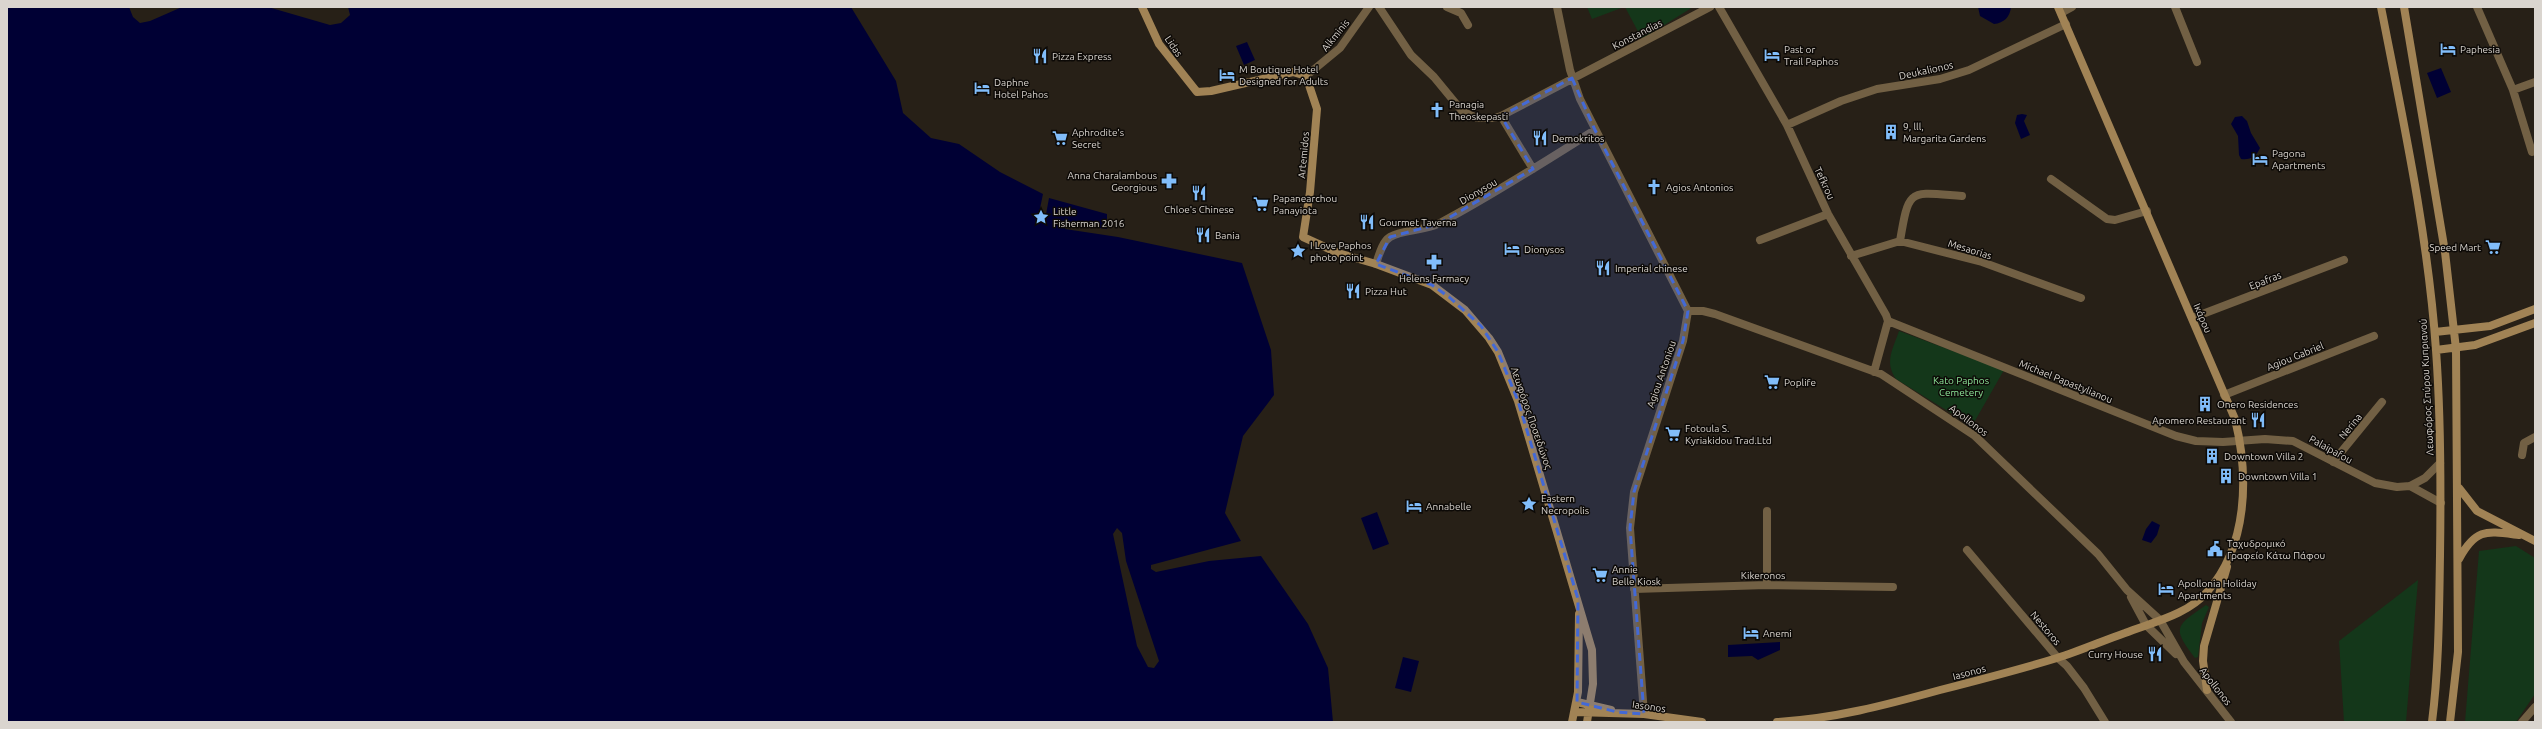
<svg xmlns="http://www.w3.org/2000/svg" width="2542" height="729" font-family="Ubuntu,sans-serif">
	<rect width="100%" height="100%" fill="#272017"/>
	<path fill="#14371a" d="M 1587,7 L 1624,7 L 1592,19 Z
		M 1625,7 L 1693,7 L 1642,39 Z
		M 1899,331 L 2004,370 L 1972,426 L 1896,379 C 1884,362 1893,349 1899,331 Z
		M 2516,546 L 2535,558 L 2535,694 L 2516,722 L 2465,722 L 2479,551 Z
		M 2418,580 L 2406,722 L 2344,722 L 2339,641 Z
		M 2206,605 L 2209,607 L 2202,623 L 2198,657 L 2195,658 C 2171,627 2176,626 2206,605 Z"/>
	<path fill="#000034" d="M 7,7 L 129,7 L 133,17 L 140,23 L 150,21 L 182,7 L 268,7 L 330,25 L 341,23 L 350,15 L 348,7 L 851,7 L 896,81 L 903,113 L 931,138 L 959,144 L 1000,172 L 1043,194 L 1038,218 L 1045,220 L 1049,198 L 1107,214 L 1107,229 L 1066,223 L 1065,229 L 1118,237 L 1242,263 L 1271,350 L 1274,395 L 1243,436 L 1225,513 L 1241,541 L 1151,565 L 1151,569 L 1156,572 L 1209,561 L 1261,556 L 1308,624 L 1328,668 L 1333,722 L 7,722 Z
		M 1978,7 L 2011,7 C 2010,17 2004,23 1994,24 L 1980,16 Z
		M 1247,42 L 1255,60 L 1244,65 L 1236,46 Z
		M 2441,68 L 2451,92 L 2437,98 L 2427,73 Z
		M 2022,114 L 2027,115 L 2024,121 L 2030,135 L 2021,139 L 2015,123 L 2017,115 Z
		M 2242,116 L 2247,121 L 2251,133 L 2260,148 C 2256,157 2251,160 2241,159 L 2239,155 L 2238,136 L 2231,124 L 2235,117 Z
		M 1377,512 L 1389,544 L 1373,550 L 1361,518 Z
		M 2152,521 L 2160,525 L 2157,535 L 2151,543 L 2142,540 L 2146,529 Z
		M 1780,642 L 1780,650 L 1758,660 L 1752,656 L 1728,657 L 1728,645 Z
		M 1403,657 L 1419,661 L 1411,692 L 1395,688 Z"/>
	<path fill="#272017" d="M 1117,528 L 1122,533 L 1126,561 L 1159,661 L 1154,668 L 1148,667 L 1137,646 L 1113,534 Z"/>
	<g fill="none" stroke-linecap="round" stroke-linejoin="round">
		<path stroke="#726044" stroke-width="8" d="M 1379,7 L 1411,55 L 1434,77 L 1462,111 L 1477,118 L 1494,118 L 1501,116 L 1710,7
			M 1447,7 L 1461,13 L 1468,25
			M 1557,7 L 1570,70 L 1580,99 L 1688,311 L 1683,341 L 1634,492 L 1630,528 L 1644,714
			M 1719,7 L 1787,125 L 1828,214 L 1886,315 L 1888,321 L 1874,372
			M 2175,7 L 2197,62
			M 2477,7 L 2513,90 L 2532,152
			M 2061,13 L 2072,7
			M 1306,76 L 1340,48 L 1369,7
			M 2513,90 L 2535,82
			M 1501,116 L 1533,169
			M 1787,125 L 1841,101 L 1877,89 L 1940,79 L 1969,70 L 2066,24
			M 2051,179 L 2107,219 L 2115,220 L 2147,211
			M 1760,240 L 1828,214
			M 1900,241 C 1909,187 1909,192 1962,196
			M 1851,256 L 1900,241 L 1982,262 L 2081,298
			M 1376,264 C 1379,255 1382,242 1390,237 C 1403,229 1425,231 1440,223 C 1493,195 1544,162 1595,130
			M 1688,311 L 1703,311 L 1715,314 L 1881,374 L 1975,436 L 2098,554 L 2127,590 L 2160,620 L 2184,662 L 2231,722
			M 2192,318 L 2344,260
			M 1888,321 L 2176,436 L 2196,441 L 2223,442 L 2265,439 L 2293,441 L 2375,483 L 2397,487 L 2410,486 L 2425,478 L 2440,463
			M 2224,395 L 2374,336
			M 2522,455 L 2524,443 L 2535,437
			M 2333,462 L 2382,402
			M 2410,486 L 2441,503
			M 1767,511 L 1767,585
			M 1967,550 L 2058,658 L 2067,666 L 2084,688 L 2105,722
			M 1634,589 L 1767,585 L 1893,587
			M 2131,597 L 2146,625 L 2176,654
			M 2522,722 L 2535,707"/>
		<path stroke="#a18355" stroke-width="8" d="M 1142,7 L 1159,44 L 1197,92 L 1211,91 L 1293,72 L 1306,76 L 1317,109 L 1310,192 L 1303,237 L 1338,253 L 1376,264 L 1432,285 L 1465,310 L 1489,338 L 1498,352 L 1518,401 L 1592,650 L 1593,684 L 1587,722
			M 2381,7 C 2403,120 2428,235 2436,350 C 2441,418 2441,487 2440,556 C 2439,612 2439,667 2432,722
			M 2404,7 L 2445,252 L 2456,349 L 2458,652 L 2450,722
			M 2435,332 L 2490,326 L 2535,309
			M 2436,350 L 2475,345 L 2535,323
			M 2459,488 L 2477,511 L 2535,541
			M 2459,559 C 2476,528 2486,531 2519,535
			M 2207,690 L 2203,661 L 2204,646 L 2227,567
			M 1577,702 L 1611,710
			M 1575,712 L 1644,714 L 1702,722
			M 1572,722 L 1578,692 L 1579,614
			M 1777,722 C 1833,719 1886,705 1940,690 C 1979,680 2018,670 2057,658 C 2080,651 2102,641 2125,633 C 2153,622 2187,615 2207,592 C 2248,546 2249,476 2235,419 L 2058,7"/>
	</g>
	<path fill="#4369d6" fill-opacity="0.2" stroke="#4369d6" stroke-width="3" stroke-dasharray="8 5" stroke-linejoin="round" d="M 1572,78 L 1595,130 L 1688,311 L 1683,341 L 1634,492 L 1630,528 L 1644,714 L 1617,712 L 1577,702 L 1578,599 L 1518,401 L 1498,352 L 1481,326 L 1449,297 L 1432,285 L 1376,264 L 1390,237 L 1438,224 L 1533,169 L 1501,116 Z"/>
	<defs>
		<symbol id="hotel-bare" viewBox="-9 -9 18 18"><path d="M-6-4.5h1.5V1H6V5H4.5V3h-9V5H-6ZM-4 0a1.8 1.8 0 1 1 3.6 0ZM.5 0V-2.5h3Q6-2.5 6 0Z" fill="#81bdfa" stroke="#0d0a07" stroke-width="2.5" paint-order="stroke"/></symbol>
		<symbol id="restaurant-bare" viewBox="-9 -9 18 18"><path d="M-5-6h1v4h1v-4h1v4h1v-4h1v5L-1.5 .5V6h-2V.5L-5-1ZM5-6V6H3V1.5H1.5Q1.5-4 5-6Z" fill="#81bdfa" stroke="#0d0a07" stroke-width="2.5" paint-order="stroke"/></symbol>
		<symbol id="church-bare" viewBox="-9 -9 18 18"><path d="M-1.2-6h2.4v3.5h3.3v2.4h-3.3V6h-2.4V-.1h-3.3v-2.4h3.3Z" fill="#81bdfa" stroke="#0d0a07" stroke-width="2.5" paint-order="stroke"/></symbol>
		<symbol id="building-bare" viewBox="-9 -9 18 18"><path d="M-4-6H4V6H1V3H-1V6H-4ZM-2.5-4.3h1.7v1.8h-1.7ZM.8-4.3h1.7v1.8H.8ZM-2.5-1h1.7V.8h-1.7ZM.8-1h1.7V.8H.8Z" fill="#81bdfa" stroke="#0d0a07" stroke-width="2.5" paint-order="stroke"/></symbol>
		<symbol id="supermarket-bare" viewBox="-9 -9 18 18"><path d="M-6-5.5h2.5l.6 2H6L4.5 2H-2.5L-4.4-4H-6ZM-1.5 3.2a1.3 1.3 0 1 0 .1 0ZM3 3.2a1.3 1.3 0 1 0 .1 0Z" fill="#81bdfa" stroke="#0d0a07" stroke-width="2.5" paint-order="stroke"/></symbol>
		<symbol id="pharmacy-bare" viewBox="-9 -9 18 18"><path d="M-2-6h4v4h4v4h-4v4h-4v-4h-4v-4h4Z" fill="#81bdfa" stroke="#0d0a07" stroke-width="2.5" paint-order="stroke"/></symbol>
		<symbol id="sight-bare" viewBox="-9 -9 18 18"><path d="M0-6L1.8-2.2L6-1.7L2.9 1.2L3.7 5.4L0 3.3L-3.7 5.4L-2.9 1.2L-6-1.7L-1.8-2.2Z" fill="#81bdfa" stroke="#0d0a07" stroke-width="2.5" paint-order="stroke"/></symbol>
		<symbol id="civic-bare" viewBox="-9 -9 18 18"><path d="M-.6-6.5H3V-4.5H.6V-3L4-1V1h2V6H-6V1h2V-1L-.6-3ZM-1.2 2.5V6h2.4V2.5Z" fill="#81bdfa" stroke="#0d0a07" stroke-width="2.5" paint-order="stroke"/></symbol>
	</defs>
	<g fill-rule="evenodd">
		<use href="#hotel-bare" x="2437" y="38" width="22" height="22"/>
		<use href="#hotel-bare" x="1761" y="44" width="22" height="22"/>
		<use href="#restaurant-bare" x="1029" y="45" width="22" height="22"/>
		<use href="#hotel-bare" x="1216" y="64" width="22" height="22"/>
		<use href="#hotel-bare" x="971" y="77" width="22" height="22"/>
		<use href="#church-bare" x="1426" y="99" width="22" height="22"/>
		<use href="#building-bare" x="1880" y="121" width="22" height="22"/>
		<use href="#supermarket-bare" x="1049" y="127" width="22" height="22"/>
		<use href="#restaurant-bare" x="1529" y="127" width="22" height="22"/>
		<use href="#hotel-bare" x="2249" y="148" width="22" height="22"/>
		<use href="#pharmacy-bare" x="1158" y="170" width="22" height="22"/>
		<use href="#church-bare" x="1643" y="176" width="22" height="22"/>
		<use href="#restaurant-bare" x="1188" y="182" width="22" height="22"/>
		<use href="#supermarket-bare" x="1250" y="193" width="22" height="22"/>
		<use href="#sight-bare" x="1030" y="206" width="22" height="22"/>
		<use href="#restaurant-bare" x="1356" y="211" width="22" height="22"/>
		<use href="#restaurant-bare" x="1192" y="224" width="22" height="22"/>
		<use href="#supermarket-bare" x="2482" y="236" width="22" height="22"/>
		<use href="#hotel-bare" x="1501" y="238" width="22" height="22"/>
		<use href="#sight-bare" x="1287" y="240" width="22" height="22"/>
		<use href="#pharmacy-bare" x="1423" y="251" width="22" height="22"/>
		<use href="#restaurant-bare" x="1592" y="257" width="22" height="22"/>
		<use href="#restaurant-bare" x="1342" y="280" width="22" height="22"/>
		<use href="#supermarket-bare" x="1761" y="371" width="22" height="22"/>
		<use href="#building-bare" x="2194" y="393" width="22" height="22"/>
		<use href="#restaurant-bare" x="2247" y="409" width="22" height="22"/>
		<use href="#supermarket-bare" x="1662" y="423" width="22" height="22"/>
		<use href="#building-bare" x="2201" y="445" width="22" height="22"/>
		<use href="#building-bare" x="2215" y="465" width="22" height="22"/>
		<use href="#sight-bare" x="1518" y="493" width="22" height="22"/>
		<use href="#hotel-bare" x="1403" y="495" width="22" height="22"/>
		<use href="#civic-bare" x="2204" y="538" width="22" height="22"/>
		<use href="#supermarket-bare" x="1589" y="564" width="22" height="22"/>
		<use href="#hotel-bare" x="2155" y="578" width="22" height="22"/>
		<use href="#hotel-bare" x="1740" y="622" width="22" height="22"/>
		<use href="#restaurant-bare" x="2144" y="643" width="22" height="22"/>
	</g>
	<g text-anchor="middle" stroke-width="3" stroke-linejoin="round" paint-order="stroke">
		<g font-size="10" fill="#dad5cf" stroke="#0d0a07">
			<text transform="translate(1637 34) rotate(-27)" y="4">Konstandias</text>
			<text transform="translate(1335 35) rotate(-51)" y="4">Alkminis</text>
			<text transform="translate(1174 46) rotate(56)" y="4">Lidas</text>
			<text transform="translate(1926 70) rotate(-12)" y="4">Deukalionos</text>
			<text transform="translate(1303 155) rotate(-85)" y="4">Artemidos</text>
			<text transform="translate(1825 183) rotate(65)" y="4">Tefkrou</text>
			<text transform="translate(1478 191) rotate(-30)" y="4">Dionysou</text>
			<text transform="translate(1970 249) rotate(17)" y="4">Mesaorias</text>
			<text transform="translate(2265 280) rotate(-21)" y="4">Epafras</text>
			<text transform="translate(2203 318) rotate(67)" y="4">Ικάρου</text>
			<text transform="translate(2295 356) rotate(-22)" y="4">Agiou Gabriel</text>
			<text transform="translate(1661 374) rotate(-71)" y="4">Agiou Antoniou</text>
			<text transform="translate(2066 381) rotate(22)" y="4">Michael Papastylianou</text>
			<text transform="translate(2426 387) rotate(-93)" y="4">Λεωφόρος Σπύρου Κυπριανού</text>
			<text transform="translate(1532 418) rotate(71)" y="4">Λεωφόρος Ποσειδώνος</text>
			<text transform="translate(1969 420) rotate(37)" y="4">Apollonos</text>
			<text transform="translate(2350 426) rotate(-51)" y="4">Nerina</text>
			<text transform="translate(2331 449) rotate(29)" y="4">Palaipafou</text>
			<text x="1763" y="579">Kikeronos</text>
			<text transform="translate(2046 628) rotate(50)" y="4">Nestoros</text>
			<text transform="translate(1969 672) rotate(-15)" y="4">Iasonos</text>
			<text transform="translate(2216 686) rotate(52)" y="4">Apollonos</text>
			<text transform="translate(1649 706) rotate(8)" y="4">Iasonos</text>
		</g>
		<g font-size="10" fill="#dad5cf" stroke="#0d0a07" text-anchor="start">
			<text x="1784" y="53">Past or<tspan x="1784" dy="12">Trail Paphos</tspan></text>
			<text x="2460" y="53">Paphesia</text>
			<text x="1052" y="60">Pizza Express</text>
			<text x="1239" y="73">M Boutique Hotel<tspan x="1239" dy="12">Designed for Adults</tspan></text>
			<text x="994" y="86">Daphne<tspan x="994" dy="12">Hotel Pahos</tspan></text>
			<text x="1449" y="108">Panagia<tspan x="1449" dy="12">Theoskepasti</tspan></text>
			<text x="1903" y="130">9, lll,<tspan x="1903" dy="12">Margarita Gardens</tspan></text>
			<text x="1072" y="136">Aphrodite's<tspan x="1072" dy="12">Secret</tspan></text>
			<text x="1552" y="142">Demokritos</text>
			<text x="2272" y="157">Pagona<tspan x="2272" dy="12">Apartments</tspan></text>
			<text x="1157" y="179" text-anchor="end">Anna Charalambous<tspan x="1157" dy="12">Georgious</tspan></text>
			<text x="1666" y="191">Agios Antonios</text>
			<text x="1273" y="202">Papanearchou<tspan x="1273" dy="12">Panayiota</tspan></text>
			<text x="1199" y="213" text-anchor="middle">Chloe's Chinese</text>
			<text x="1053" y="215">Little<tspan x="1053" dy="12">Fisherman 2016</tspan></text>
			<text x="1379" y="226">Gourmet Taverna</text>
			<text x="1215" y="239">Bania</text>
			<text x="1310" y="249">I Love Paphos<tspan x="1310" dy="12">photo point</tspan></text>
			<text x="2481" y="251" text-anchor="end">Speed Mart</text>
			<text x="1524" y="253">Dionysos</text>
			<text x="1615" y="272">Imperial chinese</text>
			<text x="1434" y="282" text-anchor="middle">Helens Farmacy</text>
			<text x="1365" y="295">Pizza Hut</text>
			<text x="1784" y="386">Poplife</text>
			<text x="2217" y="408">Onero Residences</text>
			<text x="2246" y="424" text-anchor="end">Apomero Restaurant</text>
			<text x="1685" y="432">Fotoula S.<tspan x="1685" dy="12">Kyriakidou Trad.Ltd</tspan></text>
			<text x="2224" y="460">Downtown Villa 2</text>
			<text x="2238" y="480">Downtown Villa 1</text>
			<text x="1541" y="502">Eastern<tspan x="1541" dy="12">Necropolis</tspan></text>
			<text x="1426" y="510">Annabelle</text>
			<text x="2227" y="547">Ταχυδρομικό<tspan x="2227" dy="12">Γραφείο Κάτω Πάφου</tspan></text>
			<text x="1612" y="573">Annie<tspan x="1612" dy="12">Belle Kiosk</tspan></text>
			<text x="2178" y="587">Apollonia Holiday<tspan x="2178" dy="12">Apartments</tspan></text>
			<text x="1763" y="637">Anemi</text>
			<text x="2143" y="658" text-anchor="end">Curry House</text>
		</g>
		<g font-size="10" fill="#8fe89b" stroke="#0d0a07">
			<text x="1961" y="384">Kato Paphos<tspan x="1961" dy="12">Cemetery</tspan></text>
		</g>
	</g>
	<rect width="2542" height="729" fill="none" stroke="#dad5cf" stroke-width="16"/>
</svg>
